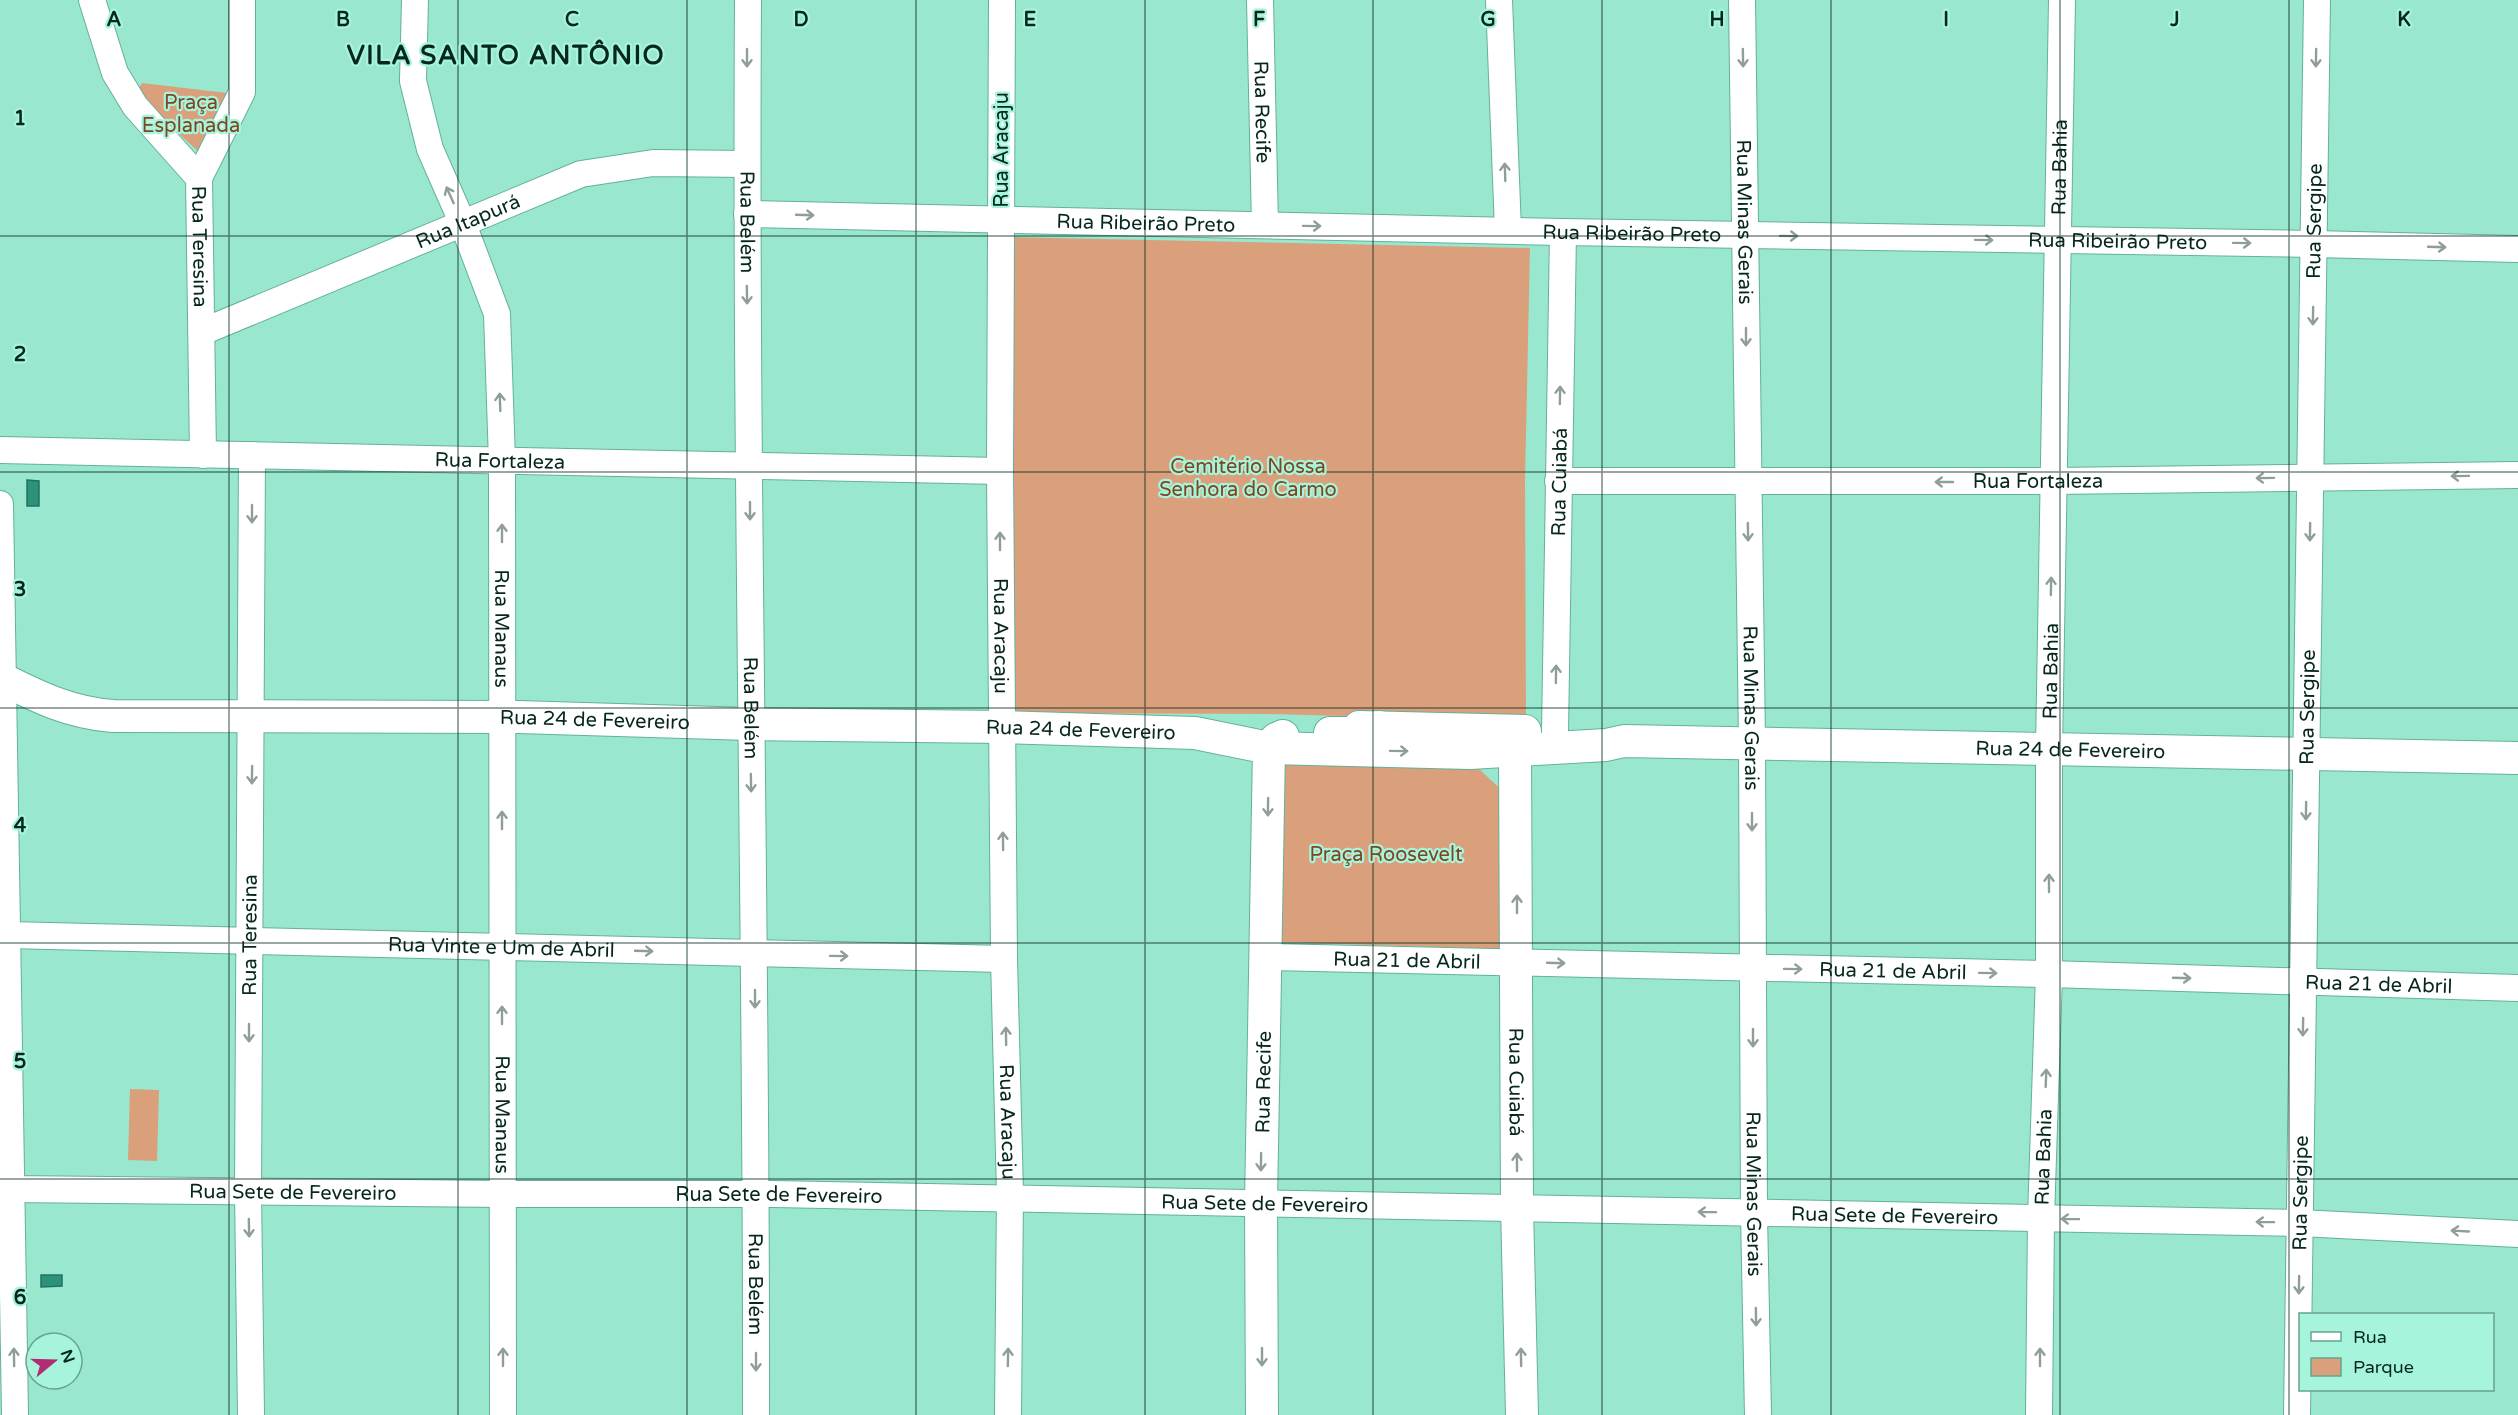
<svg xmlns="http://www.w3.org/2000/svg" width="2518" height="1415" font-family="'Varela Round',sans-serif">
	<rect width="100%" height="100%" fill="#9ae7d0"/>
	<path fill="#daa07c" d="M 142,83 L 227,93 L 200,153 L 141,99 L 137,91 Z
		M 1009,237 L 1530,248 L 1525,481 L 1526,721 L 1270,714 L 1011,713 Z
		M 1276,758 L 1478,768 L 1509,797 L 1505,949 L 1275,942 Z
		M 130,1089 L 159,1090 L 157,1161 L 128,1160 Z"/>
	<path fill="#2c937a" stroke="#21735f" stroke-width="1.5" d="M 27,480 L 39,481 L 39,506 L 27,506 Z
		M 41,1275 L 62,1275 L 62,1286 L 41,1287 Z"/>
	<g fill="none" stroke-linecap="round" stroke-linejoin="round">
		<defs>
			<g id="minor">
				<path id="s1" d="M 92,0 L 115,73 L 135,106 L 199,178 L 203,455"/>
				<path id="s2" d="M 415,0 L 413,81 L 430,149 L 463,224 L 497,314 L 502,461 L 503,1415"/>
				<path id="s3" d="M 748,0 C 745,472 757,943 756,1415"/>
				<path id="s4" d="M 1002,0 L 1000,471 L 1004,959 L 1010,1194 L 1008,1415"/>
				<path id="s5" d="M 1260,0 L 1265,225"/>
				<path d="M 1499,0 L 1508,230"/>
				<path id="s6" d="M 1742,0 L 1752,743 L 1754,1213 L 1758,1415"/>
				<path d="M 199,178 L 242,92 L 242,0"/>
				<path id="s7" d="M 747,214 L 1563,232 L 2314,244 L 2518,249"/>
				<path id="s8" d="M 202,332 L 581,174 L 653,163 L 747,164"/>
				<path id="s9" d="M 0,450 L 1000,471"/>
				<path id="s10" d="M 1558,481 L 2053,481 L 2518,475"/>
				<path d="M 0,504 L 15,1415"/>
				<path id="s11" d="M 1555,732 L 1563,232"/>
				<path id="s12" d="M 0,932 L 8,935 C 340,941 672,953 1004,959"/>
				<path id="s13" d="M 1266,957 L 2049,974 L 2518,988"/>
				<path id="s14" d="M 0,1179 L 10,1189 L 503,1194 L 773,1194 L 2300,1223 L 2518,1234"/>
				<path id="s15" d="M 251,1415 L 248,1191 L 252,455"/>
				<path id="s16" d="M 2039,1415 L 2041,1218 L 2049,974 L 2049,749 L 2062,0"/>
				<path id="s17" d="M 2297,1415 L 2317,0"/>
			</g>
			<g id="major">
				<path id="s18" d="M 0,678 C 38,697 70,713 113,716 L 518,717 L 750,724 L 1002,727 L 1195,733 L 1269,748 L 1470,753 L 1606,745 L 1624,741 L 2518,758"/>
				<path d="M 1359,727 L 1525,731"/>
				<path d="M 1330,733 L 1358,733 L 1379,727"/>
				<path id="s19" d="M 1515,749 L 1517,1208 L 1522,1415"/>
				<path id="s20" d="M 1262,1415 L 1261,1203 L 1269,748 L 1276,739 L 1283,736"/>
			</g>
		</defs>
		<use href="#minor" stroke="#64b19b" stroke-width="28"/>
		<use href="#major" stroke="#64b19b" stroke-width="34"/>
		<use href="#minor" stroke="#fff" stroke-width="26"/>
		<use href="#major" stroke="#fff" stroke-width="32"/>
	</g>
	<defs><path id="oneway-shaft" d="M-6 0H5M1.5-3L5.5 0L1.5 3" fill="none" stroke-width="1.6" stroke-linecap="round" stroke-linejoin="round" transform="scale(1.5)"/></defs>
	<g stroke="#8f9e9a">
		<use href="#oneway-shaft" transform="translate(747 58) rotate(90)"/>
		<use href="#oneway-shaft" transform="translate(1743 58) rotate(89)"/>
		<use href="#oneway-shaft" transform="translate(2316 58) rotate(91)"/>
		<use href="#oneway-shaft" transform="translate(1505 172) rotate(-92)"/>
		<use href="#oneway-shaft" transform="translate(450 195) rotate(-114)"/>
		<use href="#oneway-shaft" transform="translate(805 215) rotate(2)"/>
		<use href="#oneway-shaft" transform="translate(1312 226) rotate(1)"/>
		<use href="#oneway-shaft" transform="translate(1789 236) rotate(1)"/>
		<use href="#oneway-shaft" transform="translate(1984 240) rotate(1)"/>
		<use href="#oneway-shaft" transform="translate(2242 243) rotate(1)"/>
		<use href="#oneway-shaft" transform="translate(2437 247) rotate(2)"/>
		<use href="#oneway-shaft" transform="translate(747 295) rotate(89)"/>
		<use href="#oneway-shaft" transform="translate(2313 316) rotate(91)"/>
		<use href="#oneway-shaft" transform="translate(1746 337) rotate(90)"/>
		<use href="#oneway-shaft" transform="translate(1560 395) rotate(-89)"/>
		<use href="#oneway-shaft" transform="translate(500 402) rotate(-92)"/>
		<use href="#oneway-shaft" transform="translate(2460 476) rotate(179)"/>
		<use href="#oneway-shaft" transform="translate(2265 478) rotate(179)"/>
		<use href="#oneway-shaft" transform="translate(1944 482) rotate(180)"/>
		<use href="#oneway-shaft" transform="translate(750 511) rotate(90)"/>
		<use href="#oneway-shaft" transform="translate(252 514) rotate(90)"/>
		<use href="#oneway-shaft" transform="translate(1748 532) rotate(89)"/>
		<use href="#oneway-shaft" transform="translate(2310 532) rotate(91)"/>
		<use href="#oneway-shaft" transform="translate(502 533) rotate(-90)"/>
		<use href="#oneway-shaft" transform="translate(1000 541) rotate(-90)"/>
		<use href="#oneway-shaft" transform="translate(2051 586) rotate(-89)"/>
		<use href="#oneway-shaft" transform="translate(1556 674) rotate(-89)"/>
		<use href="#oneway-shaft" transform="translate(1399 751) rotate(1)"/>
		<use href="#oneway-shaft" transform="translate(252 775) rotate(91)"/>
		<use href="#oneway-shaft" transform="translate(751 783) rotate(89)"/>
		<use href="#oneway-shaft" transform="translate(1268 807) rotate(91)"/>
		<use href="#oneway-shaft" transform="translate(2306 811) rotate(91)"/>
		<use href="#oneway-shaft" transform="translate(502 820) rotate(-90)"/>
		<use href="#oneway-shaft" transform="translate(1752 822) rotate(90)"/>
		<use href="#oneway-shaft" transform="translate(1003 841) rotate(-91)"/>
		<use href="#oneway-shaft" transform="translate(2049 883) rotate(-90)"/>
		<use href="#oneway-shaft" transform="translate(1517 904) rotate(-90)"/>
		<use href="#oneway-shaft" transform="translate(644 951) rotate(2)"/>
		<use href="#oneway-shaft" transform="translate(839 956) rotate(1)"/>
		<use href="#oneway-shaft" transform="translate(1556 963) rotate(2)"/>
		<use href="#oneway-shaft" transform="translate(1793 969) rotate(1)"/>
		<use href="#oneway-shaft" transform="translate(1988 973) rotate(1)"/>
		<use href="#oneway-shaft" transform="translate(2182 978) rotate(2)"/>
		<use href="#oneway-shaft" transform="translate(755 999) rotate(90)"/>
		<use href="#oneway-shaft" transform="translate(502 1015) rotate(-90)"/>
		<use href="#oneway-shaft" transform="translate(2303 1027) rotate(91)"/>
		<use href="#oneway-shaft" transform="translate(249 1033) rotate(90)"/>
		<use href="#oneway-shaft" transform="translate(1006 1036) rotate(-91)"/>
		<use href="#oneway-shaft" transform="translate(1753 1038) rotate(90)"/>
		<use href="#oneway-shaft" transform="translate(2046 1078) rotate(-88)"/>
		<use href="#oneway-shaft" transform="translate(1261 1162) rotate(91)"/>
		<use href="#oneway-shaft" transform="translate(1517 1162) rotate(-90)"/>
		<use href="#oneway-shaft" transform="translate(1707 1212) rotate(-179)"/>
		<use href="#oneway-shaft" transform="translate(2070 1219) rotate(-179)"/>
		<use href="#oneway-shaft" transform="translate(2265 1222) rotate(-179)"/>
		<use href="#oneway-shaft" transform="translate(249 1228) rotate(89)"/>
		<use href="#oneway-shaft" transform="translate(2460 1231) rotate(-177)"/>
		<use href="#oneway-shaft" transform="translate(2299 1285) rotate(91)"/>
		<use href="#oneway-shaft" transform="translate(1756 1317) rotate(89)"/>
		<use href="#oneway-shaft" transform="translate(14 1357) rotate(-91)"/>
		<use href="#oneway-shaft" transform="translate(503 1357) rotate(-90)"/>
		<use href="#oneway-shaft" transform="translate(1008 1357) rotate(-89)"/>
		<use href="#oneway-shaft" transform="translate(1262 1357) rotate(90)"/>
		<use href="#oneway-shaft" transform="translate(1521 1357) rotate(-91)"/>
		<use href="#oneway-shaft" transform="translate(2040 1357) rotate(-90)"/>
		<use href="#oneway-shaft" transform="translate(756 1362) rotate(90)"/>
	</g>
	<path fill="none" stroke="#06271f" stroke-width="1.5" stroke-opacity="0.55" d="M 229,0 L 229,1415M 458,0 L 458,1415M 687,0 L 687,1415M 916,0 L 916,1415M 1145,0 L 1145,1415M 1373,0 L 1373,1415M 1602,0 L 1602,1415M 1831,0 L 1831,1415M 2060,0 L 2060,1415M 2289,0 L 2289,1415M 0,236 L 2518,236M 0,472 L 2518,472M 0,708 L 2518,708M 0,943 L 2518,943M 0,1179 L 2518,1179"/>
	<g text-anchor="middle" stroke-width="4.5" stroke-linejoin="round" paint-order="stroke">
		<g font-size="20" fill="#7e461e" stroke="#a7f4dd">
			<text x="191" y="109">Praça<tspan x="191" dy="23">Esplanada</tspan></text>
			<text x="1248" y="473">Cemitério Nossa<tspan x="1248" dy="23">Senhora do Carmo</tspan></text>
			<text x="1386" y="861">Praça Roosevelt</text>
		</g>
		<g font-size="20" fill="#06271f" stroke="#a7f4dd">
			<text dy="7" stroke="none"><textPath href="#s5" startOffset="112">Rua Recife</textPath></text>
			<text transform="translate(1001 150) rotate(-90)" y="7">Rua Aracaju</text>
			<text dy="7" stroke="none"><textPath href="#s16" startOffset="1248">Rua Bahia</textPath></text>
			<text dy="7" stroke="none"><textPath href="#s8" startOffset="288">Rua Itapurá</textPath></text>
			<text dy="7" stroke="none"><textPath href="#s3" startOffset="222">Rua Belém</textPath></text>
			<text dy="7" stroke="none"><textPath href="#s6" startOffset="222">Rua Minas Gerais</textPath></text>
			<text dy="7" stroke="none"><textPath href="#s17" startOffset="1194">Rua Sergipe</textPath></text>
			<text dy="7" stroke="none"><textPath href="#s7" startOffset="399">Rua Ribeirão Preto</textPath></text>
			<text dy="7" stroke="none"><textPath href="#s7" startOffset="885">Rua Ribeirão Preto</textPath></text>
			<text dy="7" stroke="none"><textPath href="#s7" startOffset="1371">Rua Ribeirão Preto</textPath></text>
			<text dy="7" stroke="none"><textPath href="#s1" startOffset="280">Rua Teresina</textPath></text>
			<text dy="7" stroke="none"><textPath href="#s9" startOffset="500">Rua Fortaleza</textPath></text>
			<text dy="7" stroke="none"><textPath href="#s10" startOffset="480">Rua Fortaleza</textPath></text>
			<text dy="7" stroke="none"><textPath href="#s11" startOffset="250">Rua Cuiabá</textPath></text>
			<text dy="7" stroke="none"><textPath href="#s2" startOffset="644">Rua Manaus</textPath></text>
			<text dy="7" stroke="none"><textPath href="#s4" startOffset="636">Rua Aracaju</textPath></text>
			<text dy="7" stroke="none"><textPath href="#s16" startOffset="744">Rua Bahia</textPath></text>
			<text dy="7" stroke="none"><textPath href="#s6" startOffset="708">Rua Minas Gerais</textPath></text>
			<text dy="7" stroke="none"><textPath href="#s17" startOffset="708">Rua Sergipe</textPath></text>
			<text dy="7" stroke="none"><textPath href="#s3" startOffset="708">Rua Belém</textPath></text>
			<text dy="7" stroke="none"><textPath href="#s18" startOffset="602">Rua 24 de Fevereiro</textPath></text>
			<text dy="7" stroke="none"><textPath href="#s18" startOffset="1088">Rua 24 de Fevereiro</textPath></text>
			<text dy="7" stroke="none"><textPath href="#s18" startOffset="2080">Rua 24 de Fevereiro</textPath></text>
			<text dy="7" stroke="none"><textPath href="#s15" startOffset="480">Rua Teresina</textPath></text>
			<text dy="7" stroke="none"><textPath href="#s12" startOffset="502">Rua Vinte e Um de Abril</textPath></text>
			<text dy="7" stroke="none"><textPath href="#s13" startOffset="141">Rua 21 de Abril</textPath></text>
			<text dy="7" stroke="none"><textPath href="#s13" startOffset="627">Rua 21 de Abril</textPath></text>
			<text dy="7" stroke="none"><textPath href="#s13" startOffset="1113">Rua 21 de Abril</textPath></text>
			<text dy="7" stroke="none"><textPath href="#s20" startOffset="333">Rua Recife</textPath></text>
			<text dy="7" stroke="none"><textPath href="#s19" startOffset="333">Rua Cuiabá</textPath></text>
			<text dy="7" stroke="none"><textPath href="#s2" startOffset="1130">Rua Manaus</textPath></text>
			<text dy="7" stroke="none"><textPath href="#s4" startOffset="1122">Rua Aracaju</textPath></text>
			<text dy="7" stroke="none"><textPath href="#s16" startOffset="258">Rua Bahia</textPath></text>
			<text dy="7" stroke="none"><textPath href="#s14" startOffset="297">Rua Sete de Fevereiro</textPath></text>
			<text dy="7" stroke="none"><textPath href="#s6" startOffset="1194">Rua Minas Gerais</textPath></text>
			<text dy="7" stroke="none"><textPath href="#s17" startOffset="222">Rua Sergipe</textPath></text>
			<text dy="7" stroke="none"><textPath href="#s14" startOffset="783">Rua Sete de Fevereiro</textPath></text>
			<text dy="7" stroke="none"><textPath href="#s14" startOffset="1269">Rua Sete de Fevereiro</textPath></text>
			<text dy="7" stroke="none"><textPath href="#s14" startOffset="1899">Rua Sete de Fevereiro</textPath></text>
			<text dy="7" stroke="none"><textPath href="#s3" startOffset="1284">Rua Belém</textPath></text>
		</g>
		<g font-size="26" font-weight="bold" letter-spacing="1.5" fill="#06271f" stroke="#a7f4dd">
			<text x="506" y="64">VILA SANTO ANTÔNIO</text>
		</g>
	</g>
	<g font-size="20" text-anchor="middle" font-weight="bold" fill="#06271f" stroke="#a7f4dd" stroke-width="4.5" stroke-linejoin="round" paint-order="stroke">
		<text x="114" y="26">A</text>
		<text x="343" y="26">B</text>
		<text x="572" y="26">C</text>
		<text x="801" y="26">D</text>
		<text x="1030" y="26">E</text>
		<text x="1259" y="26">F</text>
		<text x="1488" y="26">G</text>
		<text x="1717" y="26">H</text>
		<text x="1946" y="26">I</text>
		<text x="2175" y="26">J</text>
		<text x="2404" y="26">K</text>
		<text x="20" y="125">1</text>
		<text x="20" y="361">2</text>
		<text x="20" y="596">3</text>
		<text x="20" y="832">4</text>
		<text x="20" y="1068">5</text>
		<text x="20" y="1304">6</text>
	</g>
	<rect x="2299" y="1313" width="195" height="78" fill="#a7f4dd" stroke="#67a291" stroke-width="1.5"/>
	<rect x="2311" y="1332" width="30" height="9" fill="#ffffff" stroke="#67a291" stroke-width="1.5"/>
	<text x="2353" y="1343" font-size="18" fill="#06271f">Rua</text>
	<rect x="2311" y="1358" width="30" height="18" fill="#daa07c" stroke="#67a291" stroke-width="1.5"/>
	<text x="2353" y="1373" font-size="18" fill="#06271f">Parque</text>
	<g transform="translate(54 1361) rotate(71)"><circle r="28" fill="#a7f4dd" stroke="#67a291" stroke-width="1.5"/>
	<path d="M0-4.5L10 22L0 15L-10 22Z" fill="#b12c72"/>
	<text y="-9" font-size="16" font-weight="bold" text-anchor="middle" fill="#06271f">N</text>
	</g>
</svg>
